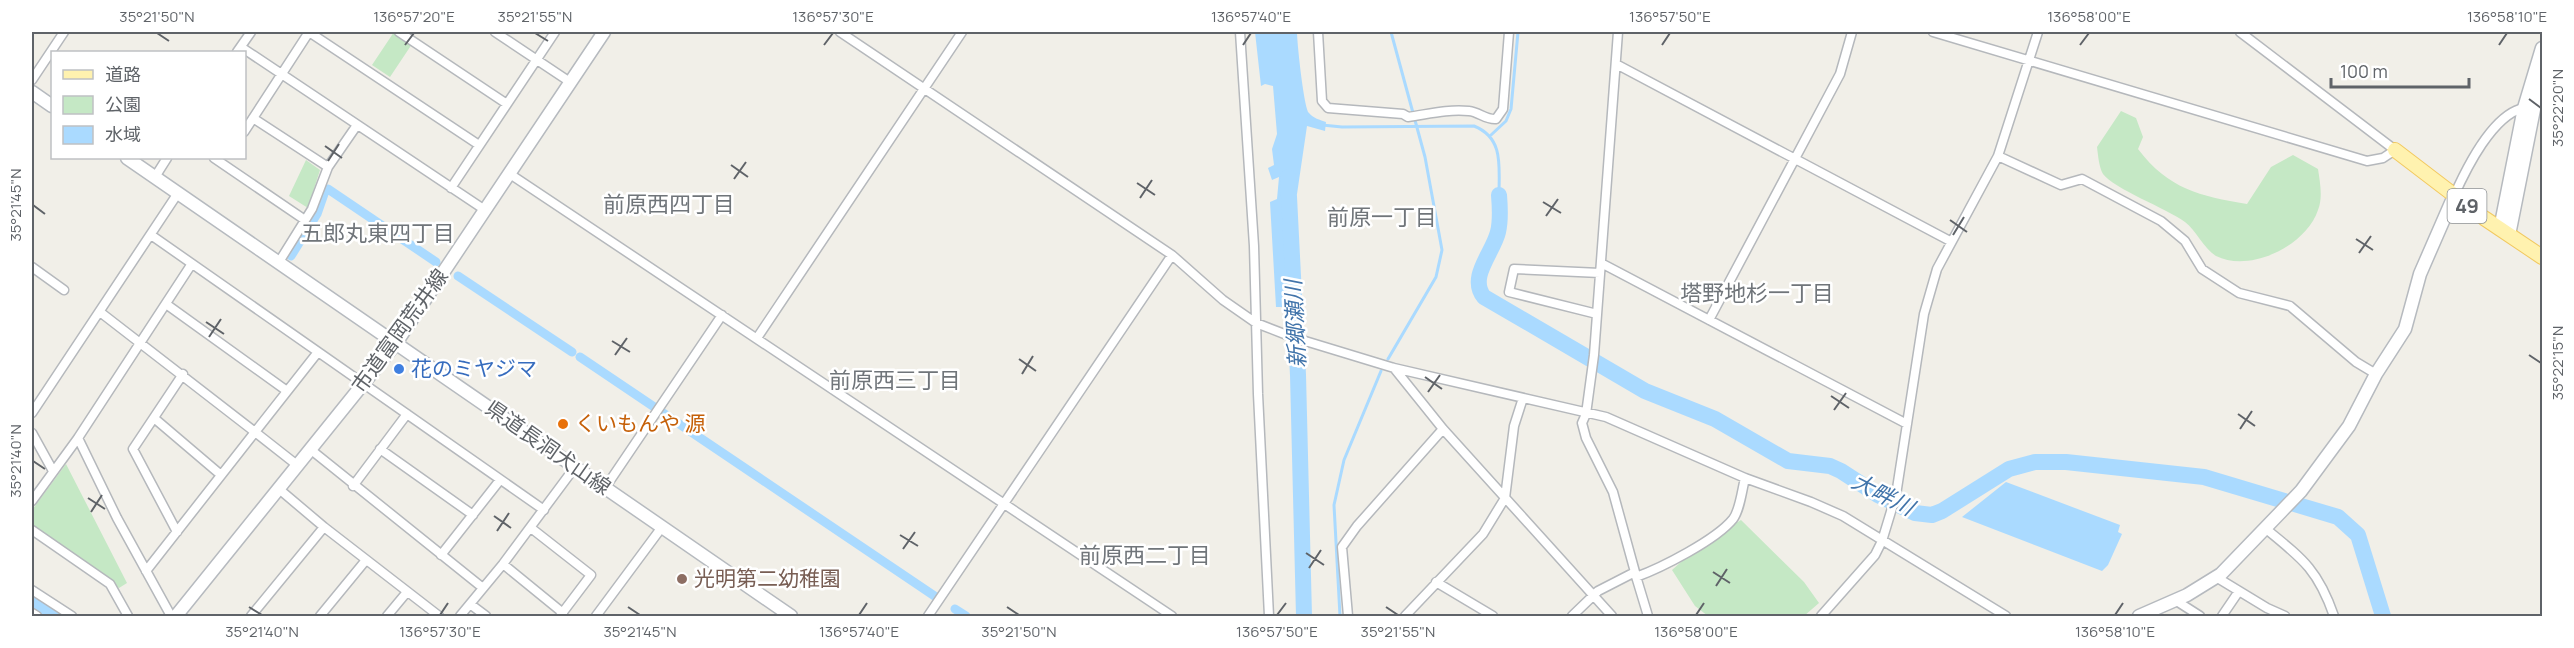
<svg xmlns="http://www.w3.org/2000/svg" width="2574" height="648" font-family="Manrope,'Noto Sans JP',sans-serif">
	<rect width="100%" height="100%" fill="#f1efe8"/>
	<path fill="#c5e8c5" d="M 394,32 L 412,44 L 390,77 L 372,65 Z
		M 2121,111 L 2136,118 L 2143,137 L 2138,149 C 2168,189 2200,196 2247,204 L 2271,167 L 2293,155 L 2318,169 C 2320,182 2323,198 2318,210 C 2306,246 2250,273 2216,256 C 2204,249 2196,230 2185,222 C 2166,208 2114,189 2103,174 C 2099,167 2098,155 2097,147 Z
		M 306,160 L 320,170 L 308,208 L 289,196 Z
		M 66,464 L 127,583 L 119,588 L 32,528 L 32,510 Z
		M 1741,520 L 1804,582 L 1819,603 L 1804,616 L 1708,616 L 1695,606 L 1672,570 L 1700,545 Z"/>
	<path fill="#aadaff" d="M 1255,32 L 1297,32 C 1297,42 1304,108 1309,113 C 1313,118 1320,120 1326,122 L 1325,131 L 1307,126 L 1297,194 L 1286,201 L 1289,257 L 1287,307 L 1276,307 L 1270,202 L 1277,199 L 1279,177 L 1272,180 L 1268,168 L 1274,165 L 1272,149 L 1277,134 L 1273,86 L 1265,84 L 1261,86 Z
		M 2006,482 L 2120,525 L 2118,532 L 2122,534 L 2108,565 L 2102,571 L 1962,517 Z"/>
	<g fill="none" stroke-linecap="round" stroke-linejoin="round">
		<path stroke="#aadaff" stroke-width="3" d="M 1322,125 L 1342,127 L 1474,126 C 1504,138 1499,166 1499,195
			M 1491,135 L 1506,121 L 1511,109 L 1518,32
			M 1388,359 L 1436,277 L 1442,250 L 1425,157 L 1391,32
			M 1340,616 L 1334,505 L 1344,460 L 1381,371"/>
		<path stroke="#aadaff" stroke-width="9" d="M 291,256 L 317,214 L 325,191 L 328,189 L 436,262
			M 458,276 L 572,352
			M 580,357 L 936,597
			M 955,609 L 966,616"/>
		<path stroke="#aadaff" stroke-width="16" d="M 1288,177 L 1298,375 L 1304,616
			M 1499,195 C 1500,207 1501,220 1498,232 C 1493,253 1468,277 1484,297 L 1645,391 L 1715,419 L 1788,461 L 1830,466 L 1841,471 L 1878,495 L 1915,513 L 1932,515 L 1942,511 L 2009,469 L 2035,462 L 2066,462 L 2204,477 L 2338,517 L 2358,535 L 2383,616
			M 32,602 L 54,616"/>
		<defs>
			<path id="street" d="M 309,32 L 479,145
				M 399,32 L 507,104
				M 495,32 L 570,82
				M 840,32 L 1172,255 L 1223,300 L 1256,323 L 1292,337 L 1394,368 L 1606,417 L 1745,478 L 1811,502 L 1843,516 L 2006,616
				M 1240,32 L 1254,246 L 1258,394 L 1269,616
				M 1318,32 L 1322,101 L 1328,108 L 1403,114 L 1408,117 C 1429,114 1447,109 1469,111 C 1479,112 1486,120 1496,119 L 1503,109 L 1509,32
				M 1933,32 L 2367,161 L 2383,158 L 2395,150 L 2240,32
				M 241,47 L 485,210
				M 237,52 L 251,32
				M 1616,64 L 1950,241
				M 32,80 L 64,32
				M 253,118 L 328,167
				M 244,132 L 309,32
				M 1998,156 L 2061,185 L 2082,179 L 2161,221 L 2185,241 L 2202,269 L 2239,293 L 2290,306 L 2356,362 L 2376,374
				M 214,158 L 305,220
				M 510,174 L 1172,616
				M 155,177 L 167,158
				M 451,188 L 555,32
				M 2454,196 C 2466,169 2493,114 2524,108
				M 151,235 L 544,510
				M 279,262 L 312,209 L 328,167 L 357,125
				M 1601,263 L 1907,424
				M 32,267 L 64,290
				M 166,304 L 287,391
				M 100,312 L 255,432 L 318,352
				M 1597,314 L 1509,292 L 1514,269 L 1600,273
				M 1709,320 L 1840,74 L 1852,32
				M 757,338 L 962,32
				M 1394,368 L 1443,429 L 1612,616
				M 32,413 L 178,193
				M 154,418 L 221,475
				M 32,433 L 53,471
				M 78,438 L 117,518 L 171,616
				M 310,449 L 483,588
				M 380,449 L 473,515
				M 353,486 L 407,414
				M 605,488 L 722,315
				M 279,489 L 324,527 L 439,616
				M 32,501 L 78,438 L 191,265
				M 531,528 L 591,575 L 560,616
				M 2266,529 C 2303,559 2318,570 2334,616
				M 32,530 L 110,584 L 128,616
				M 177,532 L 133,449 L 183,374
				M 441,555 L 500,480
				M 503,564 L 563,613
				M 146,571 L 255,432 L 297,465
				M 1635,573 L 1648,616
				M 1636,577 C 1661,568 1716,540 1733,519 C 1740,510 1742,490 1745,478
				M 2216,577 L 2267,608 L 2285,616
				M 1436,582 L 1493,616
				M 32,590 L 72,616
				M 2175,600 L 2200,616
				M 470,604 L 486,616
				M 32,613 L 37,616
				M 251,616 L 324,527
				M 320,616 L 366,560
				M 387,616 L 407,592
				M 460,616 L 503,564 L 575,467
				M 596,616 L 662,527
				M 928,616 L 1172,255
				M 1348,616 L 1342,547 L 1357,526 L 1443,429
				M 1405,616 L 1483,534 L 1505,498 L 1514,426 L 1523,398
				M 1572,616 L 1598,591 L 1635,572 L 1613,492 L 1586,438 L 1582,423 L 1586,414 L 1594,355 L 1618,32
				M 1821,616 L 1875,555 L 1882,541 L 1896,495 L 1924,314 L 1937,269 L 1998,156 L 2038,32
				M 2222,616 L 2239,591"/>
			<path id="secondary" d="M 32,92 L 52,106
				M 127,158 L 791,616
				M 2500,229 L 2524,108 L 2542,48
				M 2509,235 L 2540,79
				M 176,616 L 396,343 L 604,32
				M 2139,616 L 2187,595 L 2221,574 L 2301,491 L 2349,426 L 2376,374 L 2405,329 L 2420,274 L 2454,196"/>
			<path id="primary" d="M 2395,150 L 2484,218 L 2542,257"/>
		</defs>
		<use href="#street" stroke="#b5b8bc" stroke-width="11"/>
		<use href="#secondary" stroke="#b6babf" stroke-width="15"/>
		<use href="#primary" stroke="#f2c960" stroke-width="16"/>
		<use href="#street" stroke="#fff" stroke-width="8"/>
		<use href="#secondary" stroke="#fff" stroke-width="12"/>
		<use href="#primary" stroke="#fff2af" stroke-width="14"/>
	</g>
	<path fill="none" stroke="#5f6368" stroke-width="2" d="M 157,33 L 169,41M 535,33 L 548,41M 405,45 L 414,33M 824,45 L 833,33M 1243,45 L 1251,33M 1662,45 L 1670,33M 2080,45 L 2089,33M 2499,45 L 2507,33M 2529,99 L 2541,108M 325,146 L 342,158M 328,161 L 339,144M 731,165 L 748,177M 734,179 L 746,162M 1137,183 L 1155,195M 1140,198 L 1152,180M 1543,202 L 1561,213M 33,205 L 45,214M 1546,216 L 1558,199M 1950,220 L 1967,232M 1953,235 L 1964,217M 2356,239 L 2373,250M 2359,253 L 2371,236M 206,322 L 224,334M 209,337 L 221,319M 612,341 L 630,352M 615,355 L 627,338M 2529,355 L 2541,363M 1019,359 L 1036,371M 1022,374 L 1033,356M 1425,377 L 1442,389M 1428,392 L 1440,375M 1831,396 L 1849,408M 1834,410 L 1846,393M 2238,414 L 2255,426M 2240,429 L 2252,411M 33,461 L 45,469M 88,498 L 105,509M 91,512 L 102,495M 494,516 L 511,528M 497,531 L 509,513M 900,535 L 918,546M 903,549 L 915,532M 1306,553 L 1324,565M 1309,568 L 1321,550M 1713,572 L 1730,583M 1716,586 L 1727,569M 249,607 L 262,615M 628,607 L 640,615M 1007,607 L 1019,615M 1386,607 L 1398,615M 440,615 L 448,603M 859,615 L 867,603M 1277,615 L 1286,603M 1696,615 L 1704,603M 2115,615 L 2123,603"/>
	<circle fill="#3f7fe0" stroke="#fff" stroke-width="2" cx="399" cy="369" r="6"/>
	<circle fill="#e8710a" stroke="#fff" stroke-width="2" cx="563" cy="424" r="6"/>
	<circle fill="#8d6e63" stroke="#fff" stroke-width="2" cx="682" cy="579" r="6"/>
	<g text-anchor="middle" stroke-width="5" stroke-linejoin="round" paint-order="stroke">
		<rect fill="#fff" stroke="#8f9295" stroke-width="1.5" x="2447.5" y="189" width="39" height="34" rx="4.5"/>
		<g font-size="20" font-weight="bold" fill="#5f6368">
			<text x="2467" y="213">49</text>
		</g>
		<g font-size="21" fill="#5f6368" stroke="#fff">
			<text transform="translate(400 331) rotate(-54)" y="7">市道富岡荒井線</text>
			<text transform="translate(548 448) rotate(35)" y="7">県道長洞犬山線</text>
		</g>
		<g font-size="21" fill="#366cbe" stroke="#fff" text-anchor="start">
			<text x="411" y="376">花のミヤジマ</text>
		</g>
		<g font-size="21" fill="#c56008" stroke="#fff" text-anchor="start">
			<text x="575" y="431">くいもんや 源</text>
		</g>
		<g font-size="21" fill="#785e54" stroke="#fff" text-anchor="start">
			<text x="694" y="586">光明第二幼稚園</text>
		</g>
		<g font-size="22" fill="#70757a" stroke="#fff">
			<text x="669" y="212">前原西四丁目</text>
			<text x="1382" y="225">前原一丁目</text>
			<text x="378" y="241">五郎丸東四丁目</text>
			<text x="1757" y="301">塔野地杉一丁目</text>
			<text x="895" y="388">前原西三丁目</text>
			<text x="1145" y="563">前原西二丁目</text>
		</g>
		<g font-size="22" font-style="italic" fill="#4174aa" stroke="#fff">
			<text transform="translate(1295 324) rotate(-93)" y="8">新郷瀬川</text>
			<text transform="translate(1883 494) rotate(27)" y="8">大畔川</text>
		</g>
	</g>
	<rect width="2574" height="648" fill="none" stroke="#ffffff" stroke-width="66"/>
	<rect x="51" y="51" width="195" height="108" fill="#ffffff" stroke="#bfc1c3" stroke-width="1.5"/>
	<rect x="63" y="70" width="30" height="9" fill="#fff2af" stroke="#bfc1c3" stroke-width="1.5"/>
	<text x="105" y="81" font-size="18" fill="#5f6368">道路</text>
	<rect x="63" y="96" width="30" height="18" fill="#c5e8c5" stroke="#bfc1c3" stroke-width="1.5"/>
	<text x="105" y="111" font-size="18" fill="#5f6368">公園</text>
	<rect x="63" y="126" width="30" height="18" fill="#aadaff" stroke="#bfc1c3" stroke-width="1.5"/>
	<text x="105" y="141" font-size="18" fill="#5f6368">水域</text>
	<path d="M2331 78v9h138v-9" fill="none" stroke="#5f6368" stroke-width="3"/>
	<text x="2340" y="78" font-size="18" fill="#5f6368" stroke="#ffffff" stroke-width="4.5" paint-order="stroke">100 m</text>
	<rect x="33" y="33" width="2508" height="582" fill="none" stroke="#5f6368" stroke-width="2"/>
	<g font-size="15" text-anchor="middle" fill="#5f6368">
		<text x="157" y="22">35°21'50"N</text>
		<text x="414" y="22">136°57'20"E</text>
		<text x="535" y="22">35°21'55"N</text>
		<text x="833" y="22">136°57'30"E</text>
		<text x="1251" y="22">136°57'40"E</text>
		<text x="1670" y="22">136°57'50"E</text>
		<text x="2089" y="22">136°58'00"E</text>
		<text x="2507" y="22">136°58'10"E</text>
		<text transform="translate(2558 108) rotate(-90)" y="5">35°22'20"N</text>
		<text transform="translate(16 205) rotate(-90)" y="5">35°21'45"N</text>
		<text transform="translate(2558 363) rotate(-90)" y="5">35°22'15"N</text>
		<text transform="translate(16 461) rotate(-90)" y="5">35°21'40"N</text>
		<text x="262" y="637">35°21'40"N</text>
		<text x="440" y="637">136°57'30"E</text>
		<text x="640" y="637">35°21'45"N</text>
		<text x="859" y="637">136°57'40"E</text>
		<text x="1019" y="637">35°21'50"N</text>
		<text x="1277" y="637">136°57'50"E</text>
		<text x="1398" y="637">35°21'55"N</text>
		<text x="1696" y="637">136°58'00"E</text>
		<text x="2115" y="637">136°58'10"E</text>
	</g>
</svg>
